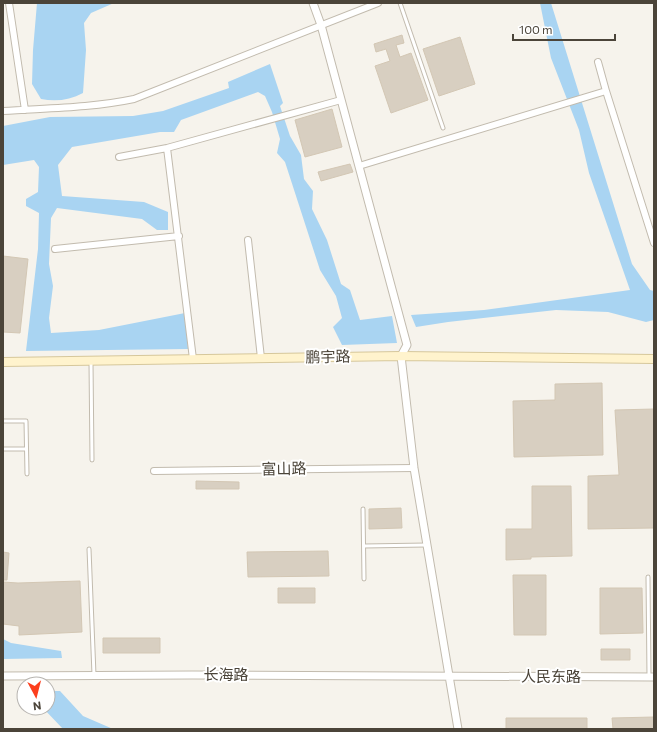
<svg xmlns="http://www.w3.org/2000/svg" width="657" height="732" font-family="Commissioner,'Noto Sans SC',sans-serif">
	<rect width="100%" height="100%" fill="#f6f3ec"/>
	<path fill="#a9d4f2" d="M 37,3 L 114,3 L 91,13 L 84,23 L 86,50 L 83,93 C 70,100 56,102 41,99 L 32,84 L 33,50 Z
		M 540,3 L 551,3 L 632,264 L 650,290 L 654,291 L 654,320 L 646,322 L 608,312 L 556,310 L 448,322 L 416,327 L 411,315 L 484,310 L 630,290 L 589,173 L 579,130 L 551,58 Z
		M 270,64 L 283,103 L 280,106 L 290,136 L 301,155 L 304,179 L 313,191 L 312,209 L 327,240 L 341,284 L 350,290 L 360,320 L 392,316 L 397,343 L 342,345 L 333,327 L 342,318 L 336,296 L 320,270 L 285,162 L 277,153 L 280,139 L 272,112 L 265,96 L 258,92 L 181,120 L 174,132 L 160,132 L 72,147 L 58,165 L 62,196 L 144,202 L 168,212 L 168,230 L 157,230 L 142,219 L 57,208 L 51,218 L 49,264 L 53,286 L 49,318 L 51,333 L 99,330 L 185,313 L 188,349 L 26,351 L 38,249 L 39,213 L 26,206 L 26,199 L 38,192 L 39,167 L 34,160 L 3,165 L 3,126 L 50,117 L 133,116 L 163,111 L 229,88 L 228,82 Z
		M 3,639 L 11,643 L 61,651 L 62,658 L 3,659 Z
		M 48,691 L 60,691 L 83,716 L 113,729 L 63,729 L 43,708 L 48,708 Z"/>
	<path fill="#d8cfc1" stroke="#d3c7b4" d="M 402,35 L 404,43 L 396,45 L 400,57 L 411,53 L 428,100 L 391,113 L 375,66 L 390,61 L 386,49 L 376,52 L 374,44 Z
		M 460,37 L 475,84 L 439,96 L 423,49 Z
		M 332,109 L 342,147 L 305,157 L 295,120 Z
		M 350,164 L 353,172 L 321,181 L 318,172 Z
		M 3,256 L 28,259 L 20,333 L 3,332 Z
		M 602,383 L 603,455 L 514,457 L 513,401 L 555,400 L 555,384 Z
		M 654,409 L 654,528 L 588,529 L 588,476 L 619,475 L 615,410 Z
		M 196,481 L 239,482 L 239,489 L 196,489 Z
		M 532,486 L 571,486 L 572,556 L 531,557 L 531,559 L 506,560 L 506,529 L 532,529 Z
		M 401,508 L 402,528 L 369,529 L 369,509 Z
		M 328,551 L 329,576 L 248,577 L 247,552 Z
		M 3,552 L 9,553 L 7,580 L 3,580 Z
		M 513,575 L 546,575 L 546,635 L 514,635 Z
		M 80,581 L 82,632 L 19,635 L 19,626 L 3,624 L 3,582 L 18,583 Z
		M 278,588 L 315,588 L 315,603 L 278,603 Z
		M 600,588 L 642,588 L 643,633 L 600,634 Z
		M 103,638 L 160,638 L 160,653 L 103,653 Z
		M 601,649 L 630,649 L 630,660 L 601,660 Z
		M 654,717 L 654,729 L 613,729 L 612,718 Z
		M 506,718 L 587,718 L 587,729 L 506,729 Z"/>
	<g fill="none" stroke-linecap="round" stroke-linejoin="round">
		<defs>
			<path id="service" d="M 400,3 L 443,128
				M 91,362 L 92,460
				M 3,421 L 26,421 L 27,474
				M 3,449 L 26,449
				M 363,509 L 364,579
				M 364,546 L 426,545
				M 89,549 L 94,675
				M 648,577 L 649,677"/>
			<path id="minor" d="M 9,3 L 25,110
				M 598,62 L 606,91 L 654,243
				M 3,111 C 47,108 91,108 134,99 L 378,3
				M 167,148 L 193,359
				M 119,157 L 167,148 L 341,100
				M 359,166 L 606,91
				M 248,240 L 261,358
				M 55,249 L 179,236
				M 154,471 L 414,468"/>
			<path id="tertiary" d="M 313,3 L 321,25 L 407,345 L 401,356 L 414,468 L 458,729
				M 3,676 L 192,675 L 654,677"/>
			<path id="secondary" d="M 3,362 L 401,356 L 654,359"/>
		</defs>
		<use href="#service" stroke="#c2bbae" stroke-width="5"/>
		<use href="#minor" stroke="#c2bbae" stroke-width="8"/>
		<use href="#tertiary" stroke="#c2bbae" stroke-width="9"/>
		<use href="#secondary" stroke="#d6c79b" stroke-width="10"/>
		<use href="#service" stroke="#fff" stroke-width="3"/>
		<use href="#minor" stroke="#fff" stroke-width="6"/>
		<use href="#tertiary" stroke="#fff" stroke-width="7"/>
		<use href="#secondary" stroke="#fff3cd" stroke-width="8"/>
	</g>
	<g text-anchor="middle" stroke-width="4" stroke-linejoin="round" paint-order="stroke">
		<g font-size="15" fill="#4b4439" stroke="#fff">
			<text transform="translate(328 357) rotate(-1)" y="5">鹏宇路</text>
			<text transform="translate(284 469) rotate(-1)" y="5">富山路</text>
			<text x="226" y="680">长海路</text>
			<text x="551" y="682">人民东路</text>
		</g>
	</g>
	<rect width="657" height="732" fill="none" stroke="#4b4439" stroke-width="8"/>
	<g transform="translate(36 696) rotate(173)"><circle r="19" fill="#ffffff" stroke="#b7b4b0"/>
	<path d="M0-3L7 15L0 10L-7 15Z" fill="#fc3f1d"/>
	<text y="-6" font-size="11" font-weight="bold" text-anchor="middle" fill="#4b4439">N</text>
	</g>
	<path d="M513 34v6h102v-6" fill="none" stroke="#4b4439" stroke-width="2"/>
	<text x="519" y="34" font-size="12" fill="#4b4439" stroke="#ffffff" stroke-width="3" paint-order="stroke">100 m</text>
</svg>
